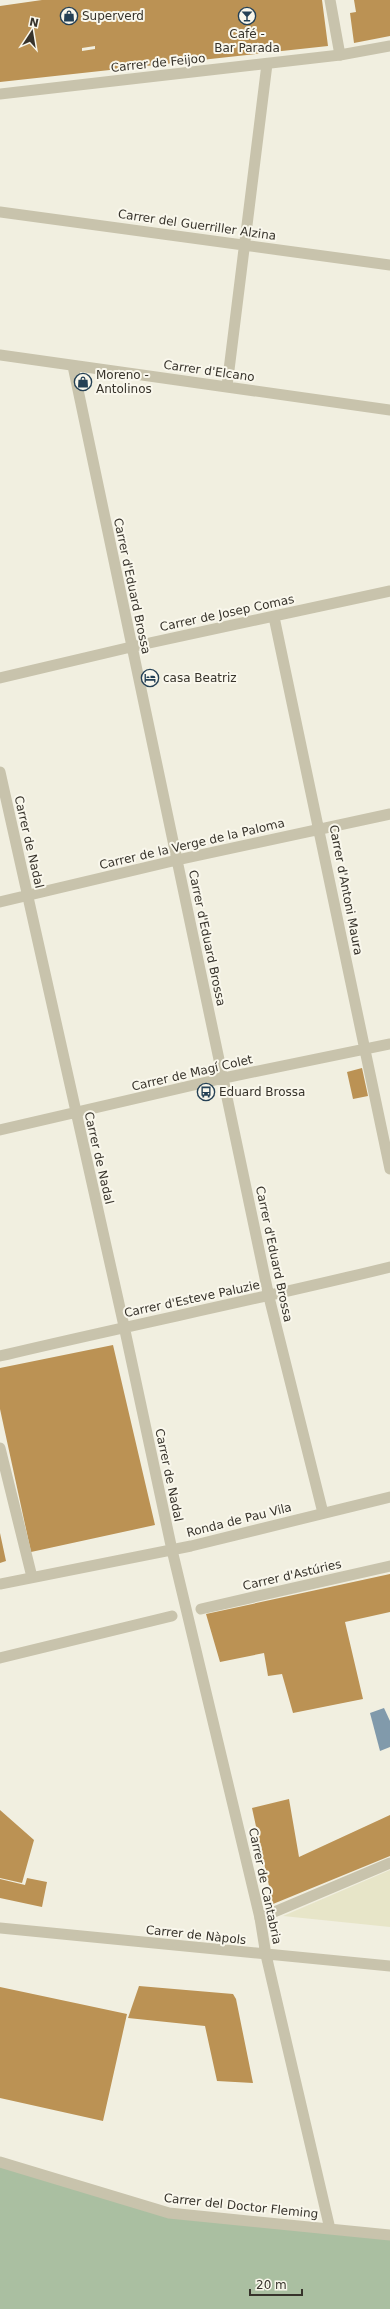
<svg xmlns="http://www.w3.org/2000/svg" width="390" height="2309" font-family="'DejaVu Sans',sans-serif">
	<rect width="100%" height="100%" fill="#f1efe0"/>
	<path fill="#aabfa1" d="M 0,2162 L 169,2213 L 390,2235 L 390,2309 L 0,2309 Z"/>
	<path fill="#e7e5c8" d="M 390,1870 L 390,1927 L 283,1916 Z"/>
	<path fill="#819aab" d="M 384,1708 L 390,1721 L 390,1747 L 380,1751 L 370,1713 Z"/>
	<path fill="#bb9254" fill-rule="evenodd" d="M 42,0 L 322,0 L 328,46 L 0,82 L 0,6 ZM 95,46 L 95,49 L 82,51 L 82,48 Z
		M 354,0 L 390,0 L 390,36 L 354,43 L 350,13 L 356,12 Z
		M 362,1068 L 368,1096 L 353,1099 L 347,1072 Z
		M 113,1345 L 155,1525 L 31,1552 L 0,1409 L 0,1368 Z
		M 0,1533 L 6,1561 L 0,1563 Z
		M 390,1574 L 390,1612 L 345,1622 L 363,1699 L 293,1713 L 282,1674 L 268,1676 L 264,1653 L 220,1662 L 206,1614 Z
		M 289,1799 L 299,1857 L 390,1815 L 390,1856 L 273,1904 L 252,1808 Z
		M 0,1810 L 34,1840 L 22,1883 L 0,1878 Z
		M 27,1878 L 47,1882 L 42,1907 L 0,1898 L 0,1879 L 25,1885 Z
		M 139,1986 L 233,1994 L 236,1999 L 253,2083 L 217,2081 L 205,2026 L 128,2018 Z
		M 0,1987 L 127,2014 L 103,2121 L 0,2098 Z"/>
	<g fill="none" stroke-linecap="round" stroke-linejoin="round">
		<path stroke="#c8c3ac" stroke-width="11" d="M 330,0 L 340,55
			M 201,1609 L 390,1566
			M 0,1658 L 172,1616
			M 260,1918 L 390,1863"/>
		<path stroke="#c8c3ac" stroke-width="11" d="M 0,94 L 340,55 L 390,46
			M 0,212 L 390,265
			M 0,355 L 390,410
			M 73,366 L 269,1297 L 323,1513
			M 227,386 L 267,64
			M 274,617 L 390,1169
			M 0,678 L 131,647 L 390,591
			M 0,772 L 124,1326 L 172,1550 L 260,1918 L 266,1955 L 330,2229
			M 0,902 L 177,860 L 390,814
			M 0,1130 L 224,1078 L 390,1044
			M 0,1356 C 130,1325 260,1299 390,1267
			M 0,1448 L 32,1577
			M 0,1584 L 191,1546 L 390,1497
			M 0,1928 L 390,1966
			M 0,2162 L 169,2213 L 390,2235"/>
	</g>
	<defs>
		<symbol id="shop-ring" viewBox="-11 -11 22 22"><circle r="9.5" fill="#f9f7ec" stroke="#244055" stroke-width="1.5"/><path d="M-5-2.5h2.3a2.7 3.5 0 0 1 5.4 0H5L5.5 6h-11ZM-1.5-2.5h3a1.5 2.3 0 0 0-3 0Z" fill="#244055"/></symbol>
		<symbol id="bar-ring" viewBox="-11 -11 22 22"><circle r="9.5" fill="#f9f7ec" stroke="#244055" stroke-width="1.5"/><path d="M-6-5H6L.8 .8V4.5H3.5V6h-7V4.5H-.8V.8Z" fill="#244055"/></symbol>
		<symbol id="hotel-ring" viewBox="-11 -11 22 22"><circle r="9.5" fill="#f9f7ec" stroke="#244055" stroke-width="1.5"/><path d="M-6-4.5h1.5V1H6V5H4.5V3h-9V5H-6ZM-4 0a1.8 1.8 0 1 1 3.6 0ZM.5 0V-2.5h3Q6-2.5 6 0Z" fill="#244055"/></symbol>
		<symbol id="bus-ring" viewBox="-11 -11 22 22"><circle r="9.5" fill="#f9f7ec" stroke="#244055" stroke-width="1.5"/><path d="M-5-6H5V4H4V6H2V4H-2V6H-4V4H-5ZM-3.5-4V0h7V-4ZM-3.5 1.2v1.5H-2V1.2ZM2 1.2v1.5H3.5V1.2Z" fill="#244055"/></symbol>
	</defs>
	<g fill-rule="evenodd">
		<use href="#shop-ring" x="59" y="6" width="20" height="20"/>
		<use href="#bar-ring" x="237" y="6" width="20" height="20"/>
		<use href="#shop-ring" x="73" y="372" width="20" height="20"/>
		<use href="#hotel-ring" x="140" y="668" width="20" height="20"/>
		<use href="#bus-ring" x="196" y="1082" width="20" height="20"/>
	</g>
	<g text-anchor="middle" stroke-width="4" stroke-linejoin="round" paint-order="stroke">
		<g font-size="12" fill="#37332b" stroke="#f9f7ec" text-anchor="start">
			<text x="82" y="20">Superverd</text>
			<text x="247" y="38" text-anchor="middle">Café -<tspan x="247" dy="14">Bar Parada</tspan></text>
			<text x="96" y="379">Moreno -<tspan x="96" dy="14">Antolinos</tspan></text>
			<text x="163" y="682">casa Beatriz</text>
			<text x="219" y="1096">Eduard Brossa</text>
		</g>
		<g font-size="12" fill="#37332b" stroke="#f9f7ec">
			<text transform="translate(158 63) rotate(-6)" y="4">Carrer de Feijoo</text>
			<text transform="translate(197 225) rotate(8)" y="4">Carrer del Guerriller Alzina</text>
			<text transform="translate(209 371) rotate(8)" y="4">Carrer d'Elcano</text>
			<text transform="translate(132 586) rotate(78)" y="4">Carrer d'Eduard Brossa</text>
			<text transform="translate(227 613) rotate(-12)" y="4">Carrer de Josep Comas</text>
			<text transform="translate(29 842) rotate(77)" y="4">Carrer de Nadal</text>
			<text transform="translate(192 844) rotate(-13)" y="4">Carrer de la Verge de la Paloma</text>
			<text transform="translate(346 890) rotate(79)" y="4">Carrer d'Antoni Maura</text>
			<text transform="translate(207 938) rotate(78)" y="4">Carrer d'Eduard Brossa</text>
			<text transform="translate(192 1073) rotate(-13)" y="4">Carrer de Magí Colet</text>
			<text transform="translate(99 1158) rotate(77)" y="4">Carrer de Nadal</text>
			<text transform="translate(274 1254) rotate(78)" y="4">Carrer d'Eduard Brossa</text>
			<text transform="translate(192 1299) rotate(-12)" y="4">Carrer d'Esteve Paluzie</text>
			<text transform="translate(169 1475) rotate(78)" y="4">Carrer de Nadal</text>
			<text transform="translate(239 1520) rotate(-14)" y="4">Ronda de Pau Vila</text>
			<text transform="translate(292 1575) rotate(-13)" y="4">Carrer d'Astúries</text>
			<text transform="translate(265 1886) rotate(78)" y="4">Carrer de Cantabria</text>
			<text transform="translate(196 1935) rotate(6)" y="4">Carrer de Nàpols</text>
			<text transform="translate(241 2206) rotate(6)" y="4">Carrer del Doctor Fleming</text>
		</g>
	</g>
	<g transform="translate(32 32) rotate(12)" stroke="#f9f7ec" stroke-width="3" paint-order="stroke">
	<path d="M0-3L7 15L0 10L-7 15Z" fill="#37332b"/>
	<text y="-6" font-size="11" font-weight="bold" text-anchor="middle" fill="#37332b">N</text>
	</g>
	<path d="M250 2289v6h52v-6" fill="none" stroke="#37332b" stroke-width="2"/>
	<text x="256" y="2289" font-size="12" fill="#37332b" stroke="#f9f7ec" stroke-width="3" paint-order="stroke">20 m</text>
</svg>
